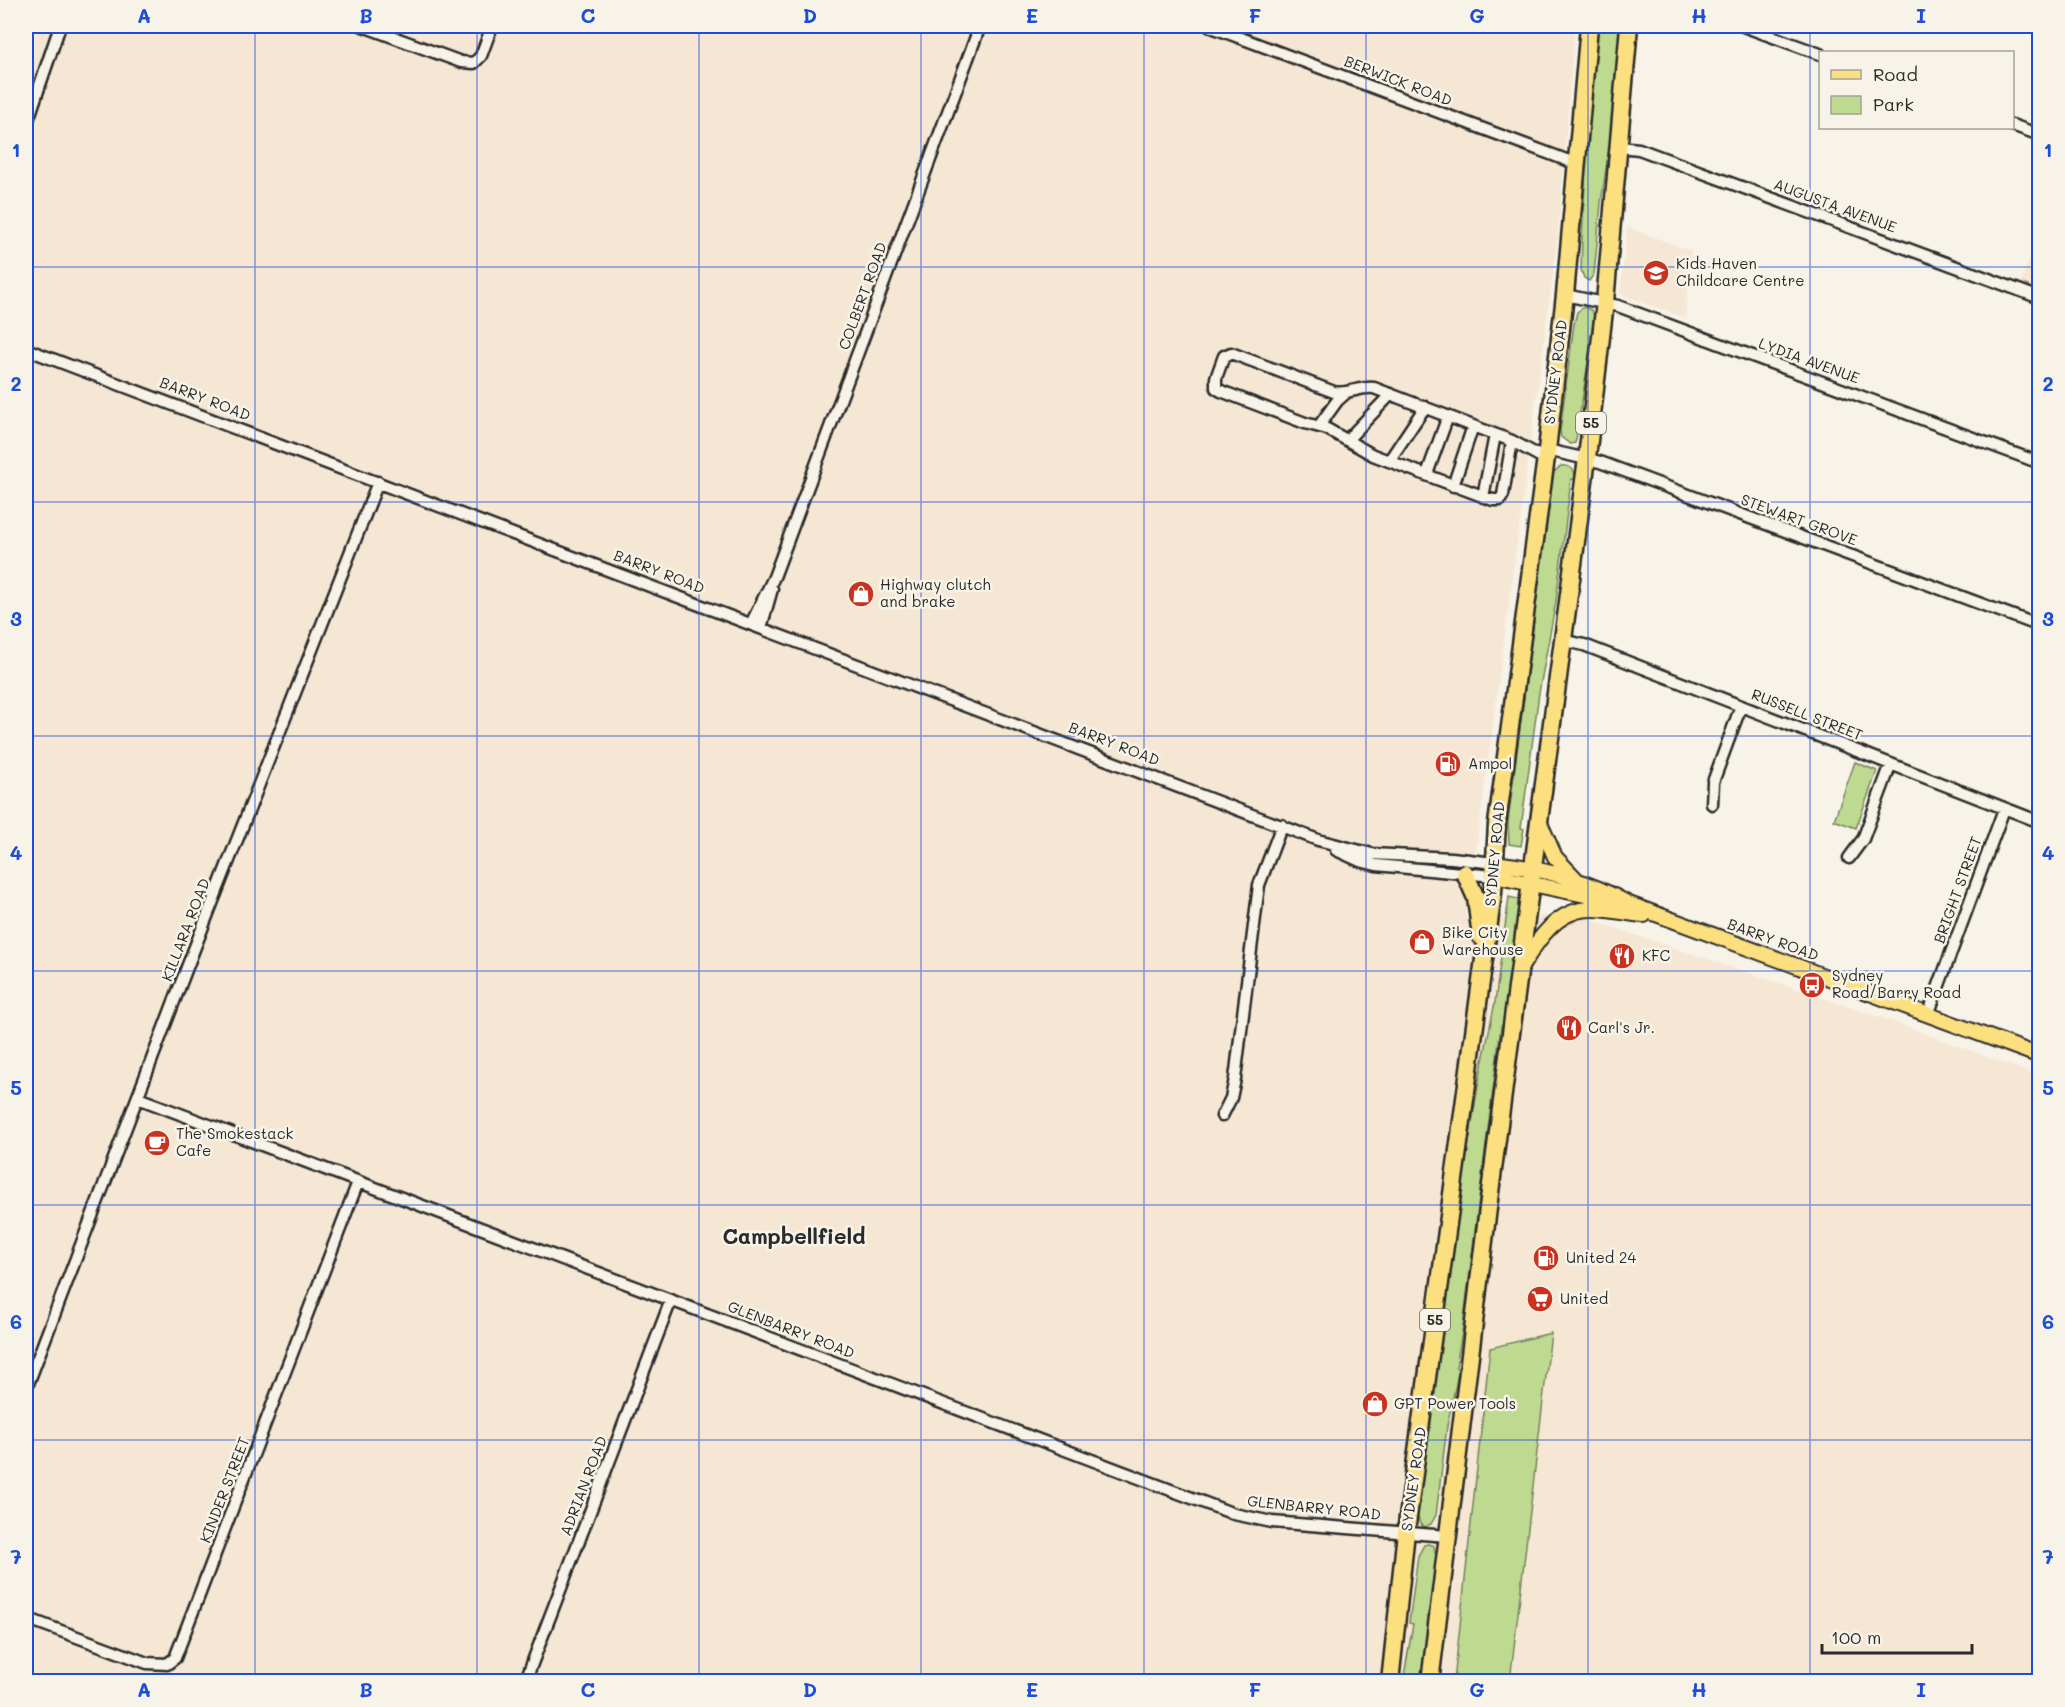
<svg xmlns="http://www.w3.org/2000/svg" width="2065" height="1707" font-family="Mali,sans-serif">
	<rect width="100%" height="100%" fill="#f7f3e8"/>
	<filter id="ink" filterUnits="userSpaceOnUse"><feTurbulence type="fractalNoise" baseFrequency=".0167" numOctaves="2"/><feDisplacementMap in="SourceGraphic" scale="12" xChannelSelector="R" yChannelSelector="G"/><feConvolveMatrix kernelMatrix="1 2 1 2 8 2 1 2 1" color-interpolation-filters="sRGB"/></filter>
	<g filter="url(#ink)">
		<path fill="#f6e7d4" d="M 26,26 L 1575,26 L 1557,242 L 1478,836 L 1465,917 L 1579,916 L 1880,1017 L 2039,1076 L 2039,1681 L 26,1682 Z
			M 1627,227 L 1691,251 L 1685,318 L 1620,294 Z
			M 2039,230 L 2039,293 L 2020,285 Z"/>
		<path fill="#beda91" stroke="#74825e" stroke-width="1.5" d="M 1597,26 L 1621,26 L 1611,135 L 1601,203 L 1594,274 L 1589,281 L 1584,278 L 1581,270 L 1582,238 L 1589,106 Z
			M 1584,307 L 1591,310 L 1594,315 L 1594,324 L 1576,439 L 1575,443 L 1570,444 L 1561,437 L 1560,431 L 1574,324 L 1577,312 Z
			M 1561,466 C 1569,465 1576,469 1575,478 L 1571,480 L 1556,601 L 1539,693 L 1521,828 L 1524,829 L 1521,846 L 1509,844 L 1508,822 L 1552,479 L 1554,472 Z
			M 1855,762 L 1877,771 L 1856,828 L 1834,820 Z
			M 1509,897 L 1518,899 L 1518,912 L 1504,1026 L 1501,1026 L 1463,1326 L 1456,1367 L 1459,1369 L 1447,1426 L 1436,1515 L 1431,1524 L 1425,1527 L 1420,1524 L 1417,1514 L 1464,1172 L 1479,1080 L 1495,1002 Z
			M 1551,1333 L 1510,1681 L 1454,1681 L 1490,1348 Z
			M 1428,1544 L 1434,1546 L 1436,1557 L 1422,1681 L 1403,1682 L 1413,1624 L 1409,1623 L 1418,1556 L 1424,1545 Z"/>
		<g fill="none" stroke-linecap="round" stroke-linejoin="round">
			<defs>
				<path id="minor" d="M 363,26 L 461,62 L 474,63 L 481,56 L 492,26
					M 1209,26 L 1577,164
					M 1743,26 L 1820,54
					M 2012,125 L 2040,135
					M 26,126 L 60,26
					M 1619,147 L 1639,149 L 2040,298
					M 1565,295 L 1618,306 L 2040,463
					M 26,349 L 1318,840 L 1372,854 L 1452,858 L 1494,863
					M 1319,426 L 1337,401 L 1346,393
					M 1347,440 L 1391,394
					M 1512,441 L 1503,495 L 1500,500 L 1493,500 L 1373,455 L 1327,429 L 1305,423 L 1221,391 L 1216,388 L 1216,378 L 1224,356 L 1231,353 L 1334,392 C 1348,395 1360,386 1374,388 L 1512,441 L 1545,459
					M 1547,450 L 1600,462 L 2040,626
					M 1389,461 L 1425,407
					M 1427,474 L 1448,416
					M 1453,486 L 1473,426
					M 1483,497 L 1495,435
					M 751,624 L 774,577 L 980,26
					M 761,628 L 772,589
					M 1562,640 L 1584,645 L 2040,822
					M 1712,804 L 1713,782 L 1741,706
					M 1336,850 L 1360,861 L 1376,865 L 1494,876
					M 1849,858 L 1863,839 L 1891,764
					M 1928,1015 L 2004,809
					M 138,1098 L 1234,1514 L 1272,1522 L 1447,1536
					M 1222,1116 L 1231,1098 L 1235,1079 L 1259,885 L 1282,825
					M 26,1389 L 191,957 L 378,482
					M 26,1618 L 147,1663 L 167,1664 L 175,1658 L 358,1182
					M 525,1682 L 671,1300"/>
				<path id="major" d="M 1539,821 L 1555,857 L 1575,878
					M 1494,863 C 1545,869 1585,879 1629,904 L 2040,1056
					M 1494,876 L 1619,902
					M 1521,967 C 1533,948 1549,921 1571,913 C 1592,904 1622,913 1644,915"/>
				<path id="highway" d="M 1465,873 L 1476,898 L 1481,937
					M 1390,1682 L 1406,1532 L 1493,893 L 1497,824 L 1547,450 L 1565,295 L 1589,26
					M 1430,1682 L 1489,1200 L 1587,458 L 1605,302 L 1629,26"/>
			</defs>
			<use href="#minor" stroke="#2b2b2b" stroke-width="15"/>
			<use href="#major" stroke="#2b2b2b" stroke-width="18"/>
			<use href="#highway" stroke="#2b2b2b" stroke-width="21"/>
			<use href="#minor" stroke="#f7f3e8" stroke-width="10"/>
			<use href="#major" stroke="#fce080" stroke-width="14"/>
			<use href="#highway" stroke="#fce080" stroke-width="16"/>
		</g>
	</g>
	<path fill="none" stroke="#1d4ed8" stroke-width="1.5" stroke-opacity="0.55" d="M 255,26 L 255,1682M 477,26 L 477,1682M 699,26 L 699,1682M 921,26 L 921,1682M 1144,26 L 1144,1682M 1366,26 L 1366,1682M 1588,26 L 1588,1682M 1810,26 L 1810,1682M 26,267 L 2040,267M 26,502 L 2040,502M 26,736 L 2040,736M 26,971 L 2040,971M 26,1205 L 2040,1205M 26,1440 L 2040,1440"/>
	<defs>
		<symbol id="school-disc" viewBox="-11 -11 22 22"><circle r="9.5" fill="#c8321e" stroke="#f7f3e8"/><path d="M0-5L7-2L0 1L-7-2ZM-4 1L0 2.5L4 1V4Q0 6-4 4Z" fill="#fff"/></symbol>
		<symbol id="shop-disc" viewBox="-11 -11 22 22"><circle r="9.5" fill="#c8321e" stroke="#f7f3e8"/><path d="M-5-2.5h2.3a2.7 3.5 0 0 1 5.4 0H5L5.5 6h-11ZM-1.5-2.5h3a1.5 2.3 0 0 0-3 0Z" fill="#fff"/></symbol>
		<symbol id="fuel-disc" viewBox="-11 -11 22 22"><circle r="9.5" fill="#c8321e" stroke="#f7f3e8"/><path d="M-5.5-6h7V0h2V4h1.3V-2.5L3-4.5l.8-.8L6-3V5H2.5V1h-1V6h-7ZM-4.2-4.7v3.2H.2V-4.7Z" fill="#fff"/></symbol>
		<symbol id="restaurant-disc" viewBox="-11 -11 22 22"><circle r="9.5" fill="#c8321e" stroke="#f7f3e8"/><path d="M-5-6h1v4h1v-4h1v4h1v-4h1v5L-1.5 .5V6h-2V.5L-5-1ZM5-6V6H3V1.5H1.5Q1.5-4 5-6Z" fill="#fff"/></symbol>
		<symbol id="bus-disc" viewBox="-11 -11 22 22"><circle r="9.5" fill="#c8321e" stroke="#f7f3e8"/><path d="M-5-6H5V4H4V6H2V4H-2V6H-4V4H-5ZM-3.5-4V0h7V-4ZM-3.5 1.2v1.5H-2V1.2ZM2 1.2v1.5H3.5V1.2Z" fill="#fff"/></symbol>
		<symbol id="cafe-disc" viewBox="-11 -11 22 22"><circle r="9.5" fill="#c8321e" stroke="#f7f3e8"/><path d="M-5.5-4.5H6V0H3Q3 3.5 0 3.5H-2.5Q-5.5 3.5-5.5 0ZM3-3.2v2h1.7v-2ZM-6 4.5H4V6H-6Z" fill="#fff"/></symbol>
		<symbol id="supermarket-disc" viewBox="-11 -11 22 22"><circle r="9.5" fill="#c8321e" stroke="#f7f3e8"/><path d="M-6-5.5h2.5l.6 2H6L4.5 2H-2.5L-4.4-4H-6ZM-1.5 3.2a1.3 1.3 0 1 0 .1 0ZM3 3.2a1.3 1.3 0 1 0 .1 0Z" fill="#fff"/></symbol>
	</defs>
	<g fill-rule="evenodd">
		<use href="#school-disc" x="1641" y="258" width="30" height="30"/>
		<use href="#shop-disc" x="846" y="579" width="30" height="30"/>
		<use href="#fuel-disc" x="1433" y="749" width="30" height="30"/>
		<use href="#shop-disc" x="1407" y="927" width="30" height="30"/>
		<use href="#restaurant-disc" x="1607" y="941" width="30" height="30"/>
		<use href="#bus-disc" x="1797" y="970" width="30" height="30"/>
		<use href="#restaurant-disc" x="1554" y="1013" width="30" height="30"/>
		<use href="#cafe-disc" x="142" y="1128" width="30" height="30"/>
		<use href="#fuel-disc" x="1531" y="1243" width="30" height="30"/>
		<use href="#supermarket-disc" x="1525" y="1284" width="30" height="30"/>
		<use href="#shop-disc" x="1360" y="1389" width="30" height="30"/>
	</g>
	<g text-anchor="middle" stroke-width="5" stroke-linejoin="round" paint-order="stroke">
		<g fill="#f7f3e8" stroke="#686764" stroke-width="1.5">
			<rect x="1576" y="412" width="30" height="22" rx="4.5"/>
			<rect x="1420" y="1309" width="30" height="22" rx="4.5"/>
		</g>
		<g font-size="14" font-weight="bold" fill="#2b2b2b">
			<text x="1591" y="428">55</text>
			<text x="1435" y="1325">55</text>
		</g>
		<g font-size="15" fill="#2b2b2b" stroke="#f7f3e8">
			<text transform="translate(1398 81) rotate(21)" y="5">BERWICK ROAD</text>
			<text transform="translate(1835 206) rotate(20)" y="5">AUGUSTA AVENUE</text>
			<text transform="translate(863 296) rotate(-70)" y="5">COLBERT ROAD</text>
			<text transform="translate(1809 361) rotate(20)" y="5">LYDIA AVENUE</text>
			<text transform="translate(1556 372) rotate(-83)" y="5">SYDNEY ROAD</text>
			<text transform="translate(205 399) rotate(21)" y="5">BARRY ROAD</text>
			<text transform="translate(1799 520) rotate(20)" y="5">STEWART GROVE</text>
			<text transform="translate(659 572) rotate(21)" y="5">BARRY ROAD</text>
			<text transform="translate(1807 715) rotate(21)" y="5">RUSSELL STREET</text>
			<text transform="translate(1114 744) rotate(21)" y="5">BARRY ROAD</text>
			<text transform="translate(1495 854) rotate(-85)" y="5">SYDNEY ROAD</text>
			<text transform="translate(1958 890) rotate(-70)" y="5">BRIGHT STREET</text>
			<text transform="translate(186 930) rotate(-69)" y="5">KILLARA ROAD</text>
			<text transform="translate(1773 940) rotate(20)" y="5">BARRY ROAD</text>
			<text transform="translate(791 1330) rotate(21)" y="5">GLENBARRY ROAD</text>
			<text transform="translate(1414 1479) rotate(-82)" y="5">SYDNEY ROAD</text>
			<text transform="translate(584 1486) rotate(-69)" y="5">ADRIAN ROAD</text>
			<text transform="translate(225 1490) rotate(-69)" y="5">KINDER STREET</text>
			<text transform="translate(1314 1508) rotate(6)" y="5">GLENBARRY ROAD</text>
		</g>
		<g font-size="15" fill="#2b2b2b" stroke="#f7f3e8" text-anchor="start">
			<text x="1676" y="269">Kids Haven<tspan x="1676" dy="17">Childcare Centre</tspan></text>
			<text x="880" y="590">Highway clutch<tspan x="880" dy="17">and brake</tspan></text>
			<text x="1468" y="769">Ampol</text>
			<text x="1442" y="938">Bike City<tspan x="1442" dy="17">Warehouse</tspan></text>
			<text x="1642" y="961">KFC</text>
			<text x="1832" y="981">Sydney<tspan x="1832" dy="17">Road/Barry Road</tspan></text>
			<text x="1588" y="1033">Carl's Jr.</text>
			<text x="176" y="1139">The Smokestack<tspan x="176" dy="17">Cafe</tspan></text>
			<text x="1566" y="1263">United 24</text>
			<text x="1560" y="1304">United</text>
			<text x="1394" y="1409">GPT Power Tools</text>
		</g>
		<g font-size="21" font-weight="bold" fill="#2b2b2b" stroke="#f7f3e8">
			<text x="794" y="1244">Campbellfield</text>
		</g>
	</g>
	<rect width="2065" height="1707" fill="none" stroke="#f7f3e8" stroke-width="66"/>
	<rect x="1819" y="51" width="195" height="78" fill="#f7f3e8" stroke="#a5a39c" stroke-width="1.5"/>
	<rect x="1831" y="70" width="30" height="9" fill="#fce080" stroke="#a5a39c" stroke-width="1.5"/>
	<text x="1873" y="81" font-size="18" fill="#2b2b2b">Road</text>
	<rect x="1831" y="96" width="30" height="18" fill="#beda91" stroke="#a5a39c" stroke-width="1.5"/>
	<text x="1873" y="111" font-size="18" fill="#2b2b2b">Park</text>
	<path d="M1822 1644v9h150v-9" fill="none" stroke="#2b2b2b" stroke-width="3"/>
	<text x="1831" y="1644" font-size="18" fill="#2b2b2b" stroke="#f7f3e8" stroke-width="4.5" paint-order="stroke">100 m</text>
	<rect x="33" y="33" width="1999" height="1641" fill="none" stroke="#1d4ed8" stroke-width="2"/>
	<g font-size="20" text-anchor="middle" font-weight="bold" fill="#1d4ed8">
		<text x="144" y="23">A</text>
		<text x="366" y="23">B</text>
		<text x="588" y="23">C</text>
		<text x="810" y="23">D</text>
		<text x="1032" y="23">E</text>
		<text x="1255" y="23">F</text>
		<text x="1477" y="23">G</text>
		<text x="1699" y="23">H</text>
		<text x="1921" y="23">I</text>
		<text x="16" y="157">1</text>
		<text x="2048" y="157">1</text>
		<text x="16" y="391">2</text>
		<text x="2048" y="391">2</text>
		<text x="16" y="626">3</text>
		<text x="2048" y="626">3</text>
		<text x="16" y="860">4</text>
		<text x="2048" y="860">4</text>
		<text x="16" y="1095">5</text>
		<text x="2048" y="1095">5</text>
		<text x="16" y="1329">6</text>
		<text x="2048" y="1329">6</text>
		<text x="16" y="1564">7</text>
		<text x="2048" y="1564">7</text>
		<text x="144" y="1697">A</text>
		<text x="366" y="1697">B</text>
		<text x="588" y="1697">C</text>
		<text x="810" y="1697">D</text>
		<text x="1032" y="1697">E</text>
		<text x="1255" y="1697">F</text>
		<text x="1477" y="1697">G</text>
		<text x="1699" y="1697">H</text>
		<text x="1921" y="1697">I</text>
	</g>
</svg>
